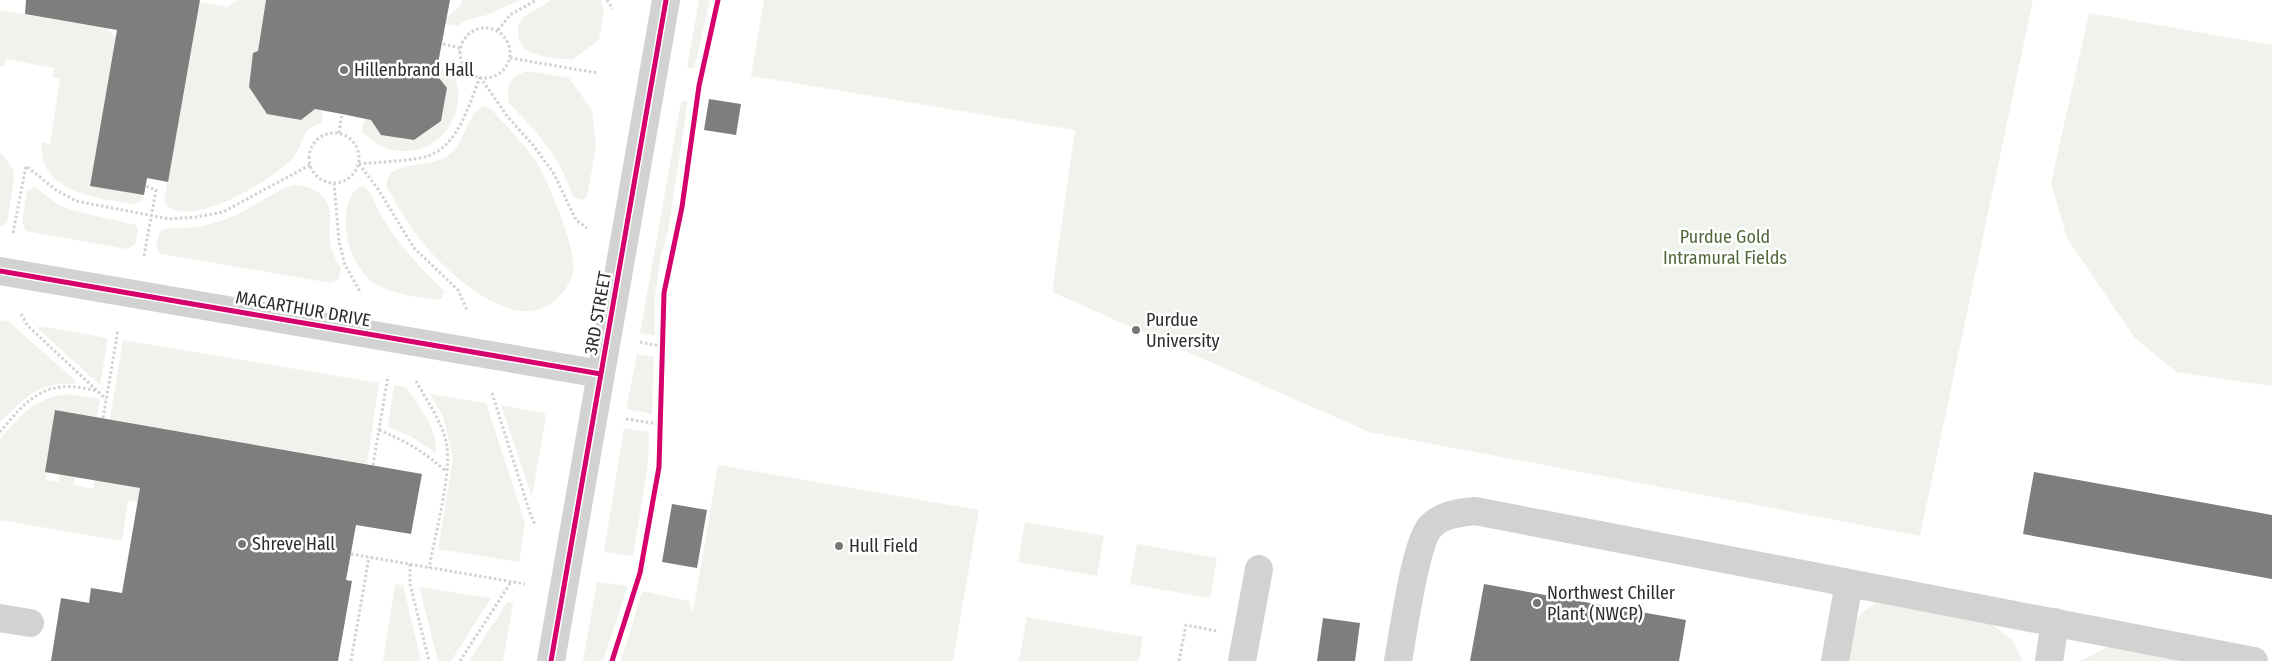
<svg xmlns="http://www.w3.org/2000/svg" width="2272" height="661" font-family="'Fira Sans Condensed',sans-serif">
	<rect width="100%" height="100%" fill="#fff"/>
	<path fill="#f0f3eb" d="M 237,0 L 266,0 L 258,51 L 249,87 L 267,114 L 301,120 L 315,109 L 323,111 L 321,123 C 317,125 310,127 307,131 C 301,139 300,150 293,158 C 275,178 186,234 164,202 L 200,2 L 228,7 Z
		M 462,0 L 520,0 L 487,15 L 466,20 L 458,26 L 446,24 L 447,17 L 461,6 Z
		M 551,0 L 601,0 L 604,12 L 599,40 L 572,60 C 554,57 519,59 518,34 C 517,27 519,21 525,16 C 532,10 543,7 551,0 Z
		M 699,0 L 710,0 L 694,69 L 687,68 Z
		M 764,0 L 2033,0 L 1920,536 L 1369,432 L 1052,292 L 1075,130 L 751,76 Z
		M 0,10 L 108,29 L 116,39 L 90,185 L 144,195 L 141,201 L 135,204 C 98,198 37,193 42,142 L 50,144 L 60,79 L 53,77 L 54,68 L 6,59 L 4,67 L 0,66 Z
		M 2089,13 L 2272,45 L 2272,386 L 2176,372 L 2134,337 L 2067,238 L 2051,183 Z
		M 438,66 L 451,68 C 473,107 443,156 398,151 C 383,150 371,140 361,131 L 365,118 L 371,119 L 381,135 L 414,140 L 441,121 L 447,88 L 437,75 Z
		M 528,71 L 569,78 L 592,110 L 596,146 L 587,197 L 582,200 L 573,197 C 559,154 539,135 509,103 C 505,85 511,75 528,71 Z
		M 688,100 L 668,232 L 661,255 L 655,296 L 655,336 L 640,333 L 681,102 Z
		M 485,106 L 492,110 C 507,127 526,145 538,165 C 549,183 578,253 573,272 C 570,286 558,301 545,307 C 505,327 446,271 422,242 C 408,225 398,206 387,188 C 383,160 428,168 446,157 C 467,144 466,111 485,106 Z
		M 0,152 L 13,169 L 14,180 L 7,222 L 0,227 Z
		M 292,185 C 309,185 327,192 330,212 C 331,221 328,231 330,240 C 331,251 336,260 341,269 L 338,280 L 331,283 L 161,254 C 153,248 158,240 160,231 C 168,227 177,229 186,228 C 198,227 212,224 224,220 C 248,211 268,195 292,185 Z
		M 363,186 C 374,193 376,209 383,219 C 400,245 419,267 441,288 L 444,292 L 442,298 L 438,300 C 415,296 391,295 371,281 C 360,272 351,255 348,241 C 344,225 344,191 363,186 Z
		M 35,187 L 57,204 L 71,210 L 136,225 L 138,230 L 135,245 L 126,249 L 26,231 L 22,223 L 27,191 Z
		M 0,320 L 8,321 L 76,381 L 74,384 C 39,381 23,399 0,422 Z
		M 39,326 L 108,338 L 100,385 L 38,329 Z
		M 123,340 L 379,383 L 367,464 L 110,419 Z
		M 637,354 L 654,357 L 652,414 L 626,409 Z
		M 394,385 L 406,387 C 419,406 438,429 436,453 L 410,436 L 388,427 Z
		M 67,394 L 100,399 L 97,417 L 55,410 L 45,472 L 47,472 L 46,480 L 58,482 L 59,474 L 75,477 L 74,485 L 93,489 L 95,480 L 140,488 L 138,502 L 128,501 L 122,541 L 0,520 L 0,439 C 20,415 35,398 67,394 Z
		M 430,394 L 486,403 L 525,523 L 519,562 L 438,549 L 453,458 L 443,416 Z
		M 501,405 L 544,413 L 546,416 L 532,497 Z
		M 624,428 L 649,432 L 648,464 L 633,556 L 604,552 Z
		M 718,465 L 979,510 L 953,661 L 621,661 L 642,591 L 689,601 L 693,612 Z
		M 1025,522 L 1104,536 L 1097,576 L 1018,562 Z
		M 1137,544 L 1217,558 L 1210,598 L 1130,584 Z
		M 597,582 L 628,586 L 603,661 L 583,661 Z
		M 395,584 L 403,585 L 421,661 L 383,661 Z
		M 419,587 L 491,598 L 451,661 L 438,661 Z
		M 1883,599 L 1987,621 L 2013,640 L 2022,661 L 1848,661 C 1855,626 1849,617 1883,599 Z
		M 508,601 L 513,604 L 503,661 L 469,661 Z
		M 1027,617 L 1143,637 L 1139,661 L 1019,661 Z
		M 2114,644 L 2186,661 L 2080,661 Z"/>
	<path fill="#7e7e7e" d="M 26,0 L 200,0 L 168,182 L 147,178 L 144,195 L 90,186 L 117,30 L 25,14 Z
		M 266,0 L 450,0 L 436,74 L 447,88 L 441,121 L 414,140 L 381,135 L 371,120 L 342,114 L 315,109 L 301,120 L 267,114 L 249,87 L 253,53 L 258,51 Z
		M 709,99 L 741,104 L 736,135 L 704,130 Z
		M 55,410 L 422,474 L 411,534 L 356,525 L 346,580 L 352,581 L 338,661 L 51,661 L 61,598 L 89,603 L 91,588 L 122,593 L 140,488 L 45,472 Z
		M 2034,472 L 2272,515 L 2272,579 L 2023,534 Z
		M 672,504 L 707,510 L 697,568 L 662,562 Z
		M 1484,584 L 1686,620 L 1679,661 L 1470,661 Z
		M 1323,618 L 1360,623 L 1355,661 L 1317,661 Z"/>
	<g fill="none" stroke-linecap="round" stroke-linejoin="round">
		<path stroke="#d2d2d2" stroke-width="3" stroke-dasharray="2.5 2.5" stroke-linecap="butt" d="M 607,0 L 613,9
			M460 53a25 25 0 1 1 50 0a25 25 0 1 1-50 0Z
			M 498,30 L 510,15 L 536,0
			M 443,44 L 460,48
			M 510,58 L 598,73
			M 480,77 L 507,116 L 533,145 L 554,174 L 576,220 L 587,228
			M309 158a25 25 0 1 1 50 0a25 25 0 1 1-50 0Z
			M 339,133 L 342,114
			M 359,164 L 378,189 L 414,248 L 458,290 L 467,310
			M 359,164 C 376,162 414,161 428,156 C 459,145 469,104 480,77
			M 334,183 L 339,241 L 345,265 L 361,293
			M 13,233 L 26,166 L 56,190 L 76,201 L 169,219 L 197,217 L 223,212 L 310,165
			M 144,256 L 156,190 L 146,186
			M 21,314 L 28,326 L 106,399
			M 640,342 L 664,347
			M 416,381 C 427,401 443,423 447,446 C 451,476 435,536 429,568
			M 492,393 L 530,513 L 535,525
			M 103,418 L 118,330
			M 626,419 L 659,424
			M 379,430 C 406,441 424,452 446,471
			M 0,432 C 17,412 33,390 61,387 C 72,385 85,389 96,390
			M 373,465 L 388,376
			M 351,554 L 525,584
			M 410,564 L 410,584 L 429,661
			M 351,661 L 369,557
			M 460,661 L 511,582
			M 1179,661 L 1186,625 L 1217,631"/>
		<path stroke="#d2d2d2" stroke-width="28" d="M 0,271 L 601,374
			M 0,618 L 30,623
			M 551,661 L 666,0
			M 1242,661 L 1259,569
			M 1398,661 C 1403,635 1415,544 1430,527 C 1442,514 1459,513 1475,511 L 2254,661
			M 1835,661 L 1849,583
			M 2049,661 L 2055,622"/>
		<defs>
			<path id="cycleway" d="M 0,271 L 601,374
				M 551,661 L 666,0
				M 612,661 L 640,573 L 659,467 L 664,293 L 682,207 L 699,86 L 718,0"/>
		</defs>
		<use href="#cycleway" stroke="#fff" stroke-width="8"/>
		<use href="#cycleway" stroke="#d6006c" stroke-width="5"/>
	</g>
	<g fill="#767676" stroke="#fff" stroke-width="2">
		<circle cx="344" cy="70" r="5"/>
		<circle cx="1136" cy="330" r="5"/>
		<circle cx="242" cy="544" r="5"/>
		<circle cx="839" cy="546" r="5"/>
		<circle cx="1537" cy="603" r="5"/>
	</g>
	<g text-anchor="middle" stroke-width="5" stroke-linejoin="round" paint-order="stroke">
		<g font-size="18" fill="#2d2d2d" stroke="#fff" text-anchor="start">
			<text x="354" y="76">Hillenbrand Hall</text>
			<text x="1146" y="326">Purdue<tspan x="1146" dy="21">University</tspan></text>
			<text x="252" y="550">Shreve Hall</text>
			<text x="849" y="552">Hull Field</text>
			<text x="1547" y="599">Northwest Chiller<tspan x="1547" dy="21">Plant (NWCP)</tspan></text>
		</g>
		<g font-size="18" fill="#51673b" stroke="#fff">
			<text x="1725" y="243">Purdue Gold<tspan x="1725" dy="21">Intramural Fields</tspan></text>
		</g>
		<g font-size="18" fill="#2d2d2d" stroke="#fff">
			<text transform="translate(303 309) rotate(10)" y="6">MACARTHUR DRIVE</text>
			<text transform="translate(598 313) rotate(-80)" y="6">3RD STREET</text>
		</g>
	</g>
</svg>
